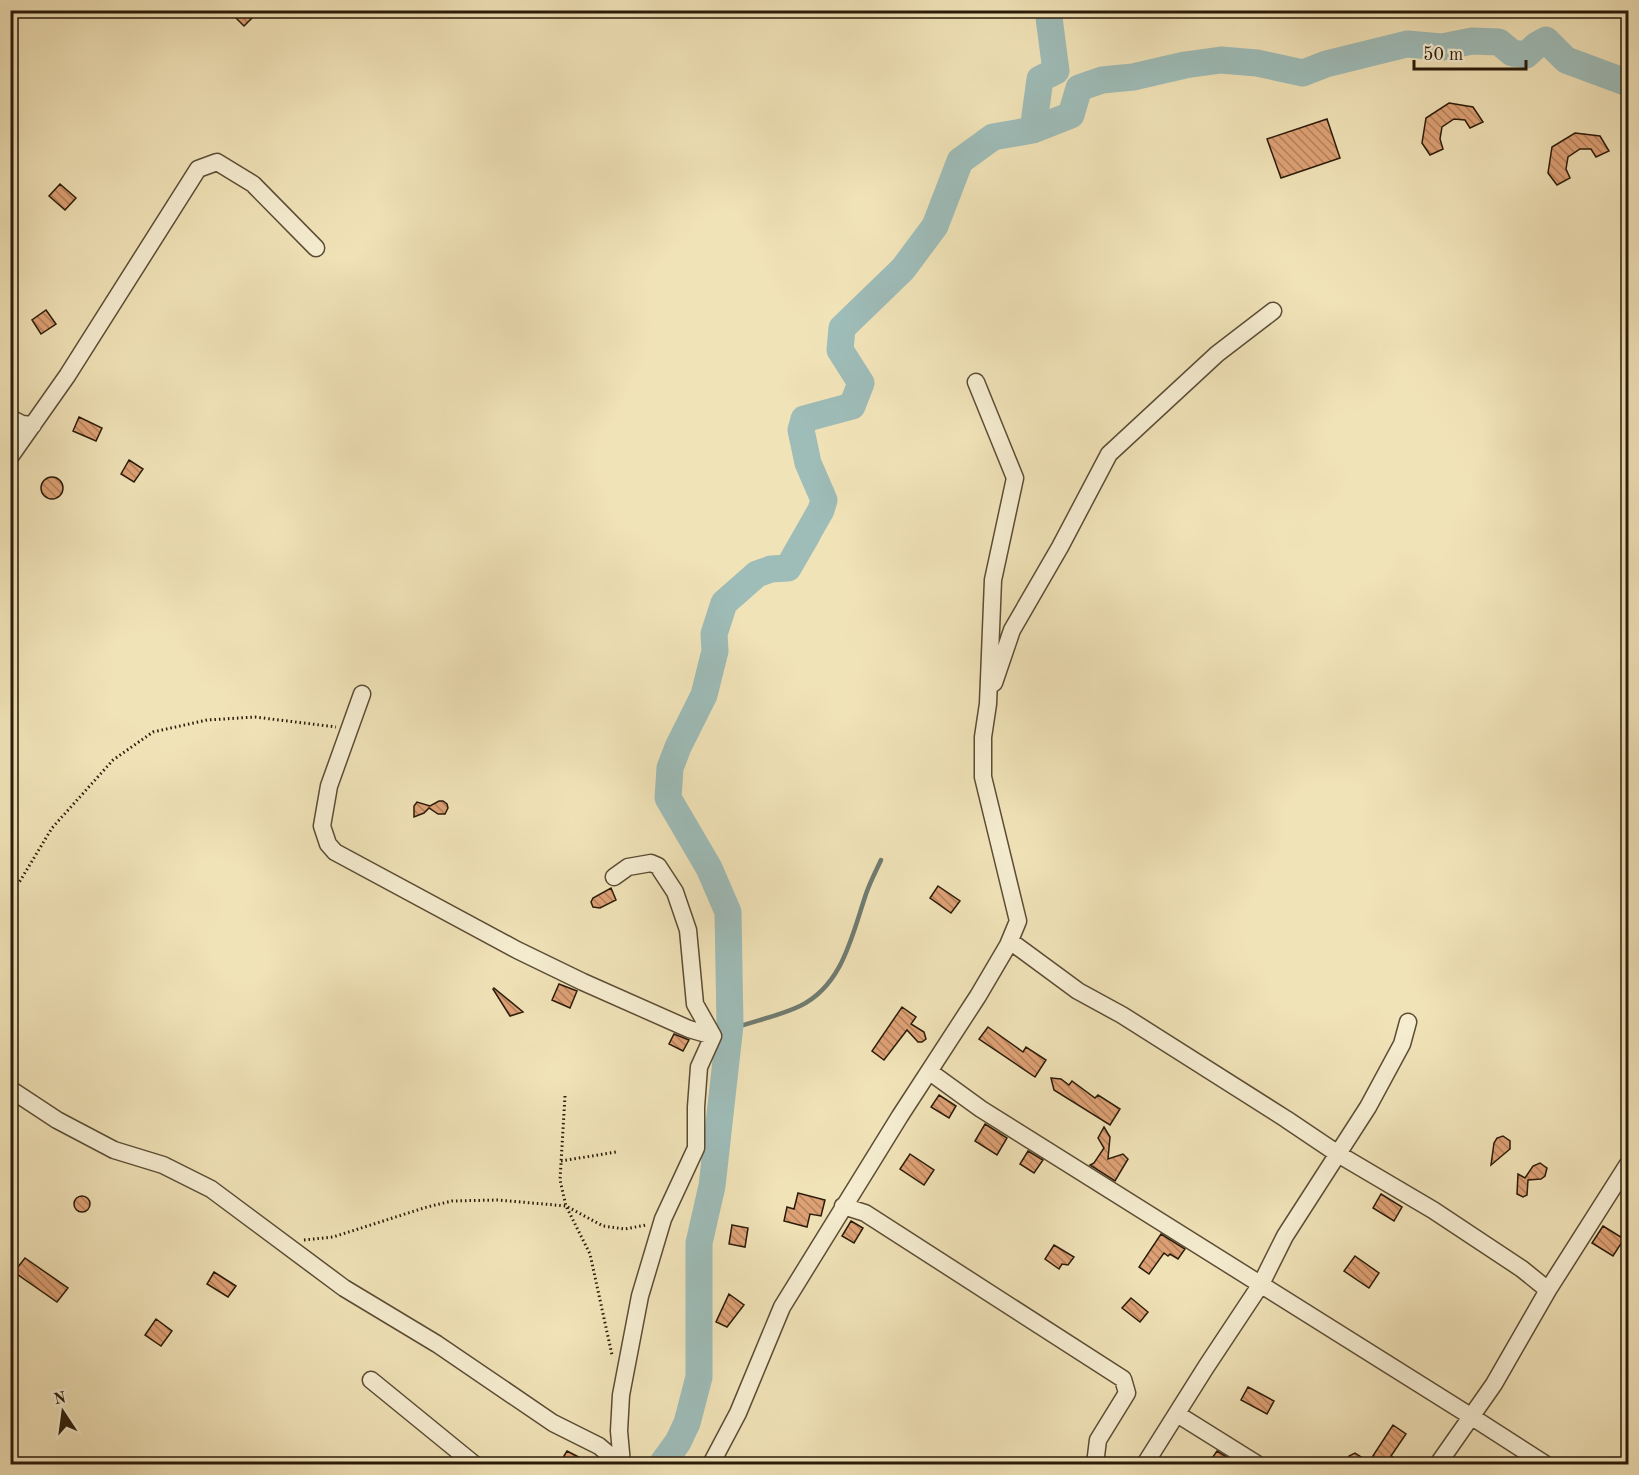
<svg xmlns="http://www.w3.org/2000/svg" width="1639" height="1475" font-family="'Old Standard TT',serif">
	<defs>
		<pattern id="building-back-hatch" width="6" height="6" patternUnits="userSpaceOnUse" patternTransform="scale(1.5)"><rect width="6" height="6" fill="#dea175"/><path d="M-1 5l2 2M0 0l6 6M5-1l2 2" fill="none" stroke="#b4825e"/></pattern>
	</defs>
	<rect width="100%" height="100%" fill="#f1e3b8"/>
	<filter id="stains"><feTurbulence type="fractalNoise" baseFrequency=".00333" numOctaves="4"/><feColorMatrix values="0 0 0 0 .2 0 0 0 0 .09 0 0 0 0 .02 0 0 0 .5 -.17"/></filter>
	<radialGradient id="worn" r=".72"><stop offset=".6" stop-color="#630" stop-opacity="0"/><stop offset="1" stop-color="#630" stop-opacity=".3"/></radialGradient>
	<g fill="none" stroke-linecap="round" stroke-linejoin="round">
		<path stroke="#707c72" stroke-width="4.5" d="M 729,1030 C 752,1021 777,1017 800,1006 C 843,985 852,935 866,894 C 870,882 876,871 881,860
			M 1628,1349 L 1626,1351 L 1626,1366 L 1628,1374"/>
		<path stroke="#9ebcb8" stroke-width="27" d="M 1033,130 L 1071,115 L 1079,88 L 1102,80 L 1133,77 L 1185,65 L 1221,60 L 1257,63 L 1303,73 L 1326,64 L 1407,44 L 1442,47 L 1472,41 L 1499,42 L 1512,53 L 1526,55 L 1537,45 L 1546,40 L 1566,60 L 1628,83
			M 806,537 L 788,568 L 821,510 L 824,500 L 808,463 L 801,430 L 804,419 L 852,406 L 861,383 L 840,350 L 842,328 L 903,269 L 935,226 L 960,161 L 993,137 L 1033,130 L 1040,79 L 1056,71 L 1048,10
			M 662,1464 L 678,1442 L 687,1423 L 699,1377 L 699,1243 L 712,1186 L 730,1025 L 728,912 L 709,868 L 668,798 L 670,768 L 678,747 L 704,695 L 715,651 L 714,634 L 724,603 L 757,574 L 771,569 L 788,568"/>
	</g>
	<path fill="url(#building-back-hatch)" stroke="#2a1b09" stroke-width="1.5" d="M 228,10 L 246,10 L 253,17 L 244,26 Z
		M 1449,103 L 1473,107 L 1483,122 L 1470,128 L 1465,120 L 1454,119 L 1442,127 L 1440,139 L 1443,149 L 1430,155 L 1422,143 L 1426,118 Z
		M 1327,119 L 1340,158 L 1281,178 L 1267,139 Z
		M 1575,133 L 1600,136 L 1609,151 L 1596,157 L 1591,149 L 1580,149 L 1568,157 L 1566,169 L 1570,178 L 1557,185 L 1548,173 L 1552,147 Z
		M 60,184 L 76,198 L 65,210 L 49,196 Z
		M 46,310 L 56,324 L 41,334 L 32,320 Z
		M 79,417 L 102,428 L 96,441 L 73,431 Z
		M 129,460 L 143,469 L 134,482 L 121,474 Z
		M41 488a11 11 0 1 1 22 0a11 11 0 1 1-22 0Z
		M 439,801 L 443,801 L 447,804 L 448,808 L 445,814 L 438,814 L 429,808 L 424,813 L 414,817 L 414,806 L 417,802 L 430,806 Z
		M 938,886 L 960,901 L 951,913 L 930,898 Z
		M 611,888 L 616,900 L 600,908 L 593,907 L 591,902 L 593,898 Z
		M 559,984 L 577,991 L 570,1008 L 552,1000 Z
		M 494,988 L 523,1012 L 510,1016 L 493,989 Z
		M 902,1007 L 916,1017 L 911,1024 L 924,1032 L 926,1039 L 922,1042 L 918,1042 L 907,1030 L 884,1060 L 872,1051 Z
		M 988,1027 L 1023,1052 L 1026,1047 L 1046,1060 L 1035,1077 L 979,1039 Z
		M 674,1034 L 689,1040 L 683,1051 L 669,1044 Z
		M 1051,1078 L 1061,1079 L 1069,1085 L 1072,1081 L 1095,1098 L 1098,1095 L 1120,1109 L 1110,1125 L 1054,1090 Z
		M 939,1095 L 956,1106 L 949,1118 L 931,1107 Z
		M 985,1124 L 1007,1138 L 997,1155 L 975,1141 Z
		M 1104,1127 L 1110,1137 L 1108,1159 L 1123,1154 L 1128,1159 L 1115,1181 L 1090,1165 L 1094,1163 L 1104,1148 L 1098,1138 Z
		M 1503,1136 L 1510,1141 L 1510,1149 L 1491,1165 L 1494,1143 L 1497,1138 Z
		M 1028,1151 L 1043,1160 L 1034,1173 L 1020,1164 Z
		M 910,1154 L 934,1170 L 924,1185 L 900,1169 Z
		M 1540,1163 L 1547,1168 L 1545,1176 L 1541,1179 L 1528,1180 L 1527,1195 L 1523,1197 L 1517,1194 L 1518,1174 L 1525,1178 L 1533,1166 Z
		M 798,1193 L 825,1200 L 821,1216 L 810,1214 L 807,1227 L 784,1221 L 787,1207 L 794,1209 Z
		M 1381,1194 L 1402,1207 L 1394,1221 L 1373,1208 Z
		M74 1204a8 8 0 1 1 16 0a8 8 0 1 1-16 0Z
		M 851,1221 L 863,1228 L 854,1243 L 842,1236 Z
		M 732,1225 L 748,1228 L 745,1247 L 729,1244 Z
		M 1603,1226 L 1624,1239 L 1613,1256 L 1592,1243 Z
		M 1161,1234 L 1185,1249 L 1178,1259 L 1170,1254 L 1168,1256 L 1164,1253 L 1149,1274 L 1139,1267 Z
		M 1054,1245 L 1074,1257 L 1068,1265 L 1062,1264 L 1059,1269 L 1045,1259 Z
		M 1355,1256 L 1379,1273 L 1369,1288 L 1344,1271 Z
		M 25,1258 L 68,1288 L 57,1302 L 14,1272 Z
		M 214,1272 L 236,1286 L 228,1297 L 207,1284 Z
		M 729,1294 L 744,1305 L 727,1327 L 716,1322 Z
		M 1131,1298 L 1148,1312 L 1140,1322 L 1122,1308 Z
		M 156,1319 L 172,1331 L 161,1346 L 145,1335 Z
		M 1248,1387 L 1274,1401 L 1267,1414 L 1241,1400 Z
		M 1393,1425 L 1406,1434 L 1391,1456 L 1404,1464 L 1346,1464 L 1349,1456 L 1355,1453 L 1369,1462 Z
		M 567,1451 L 592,1464 L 559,1464 Z
		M 1217,1451 L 1238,1464 L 1208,1464 Z"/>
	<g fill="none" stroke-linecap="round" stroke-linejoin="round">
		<defs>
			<path id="minor" d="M 10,418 L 22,424 L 33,425
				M 10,457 L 67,376 L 198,169 L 217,162 L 253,184 L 316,248
				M 994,683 L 1012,630 L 1060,547 L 1109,454 L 1217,354 L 1273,311
				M 362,694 L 329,786 L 322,826 L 328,844 L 335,852 L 517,950 L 583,982 L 689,1029 L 713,1036 L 699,1067 L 696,1107 L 696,1148 L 663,1219 L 640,1296 L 621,1395 L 619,1431 L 622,1464
				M 614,877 L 628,867 L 651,863 L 658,866 L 675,892 L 688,930 L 695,1004 L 713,1036
				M 1010,941 L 1078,991 L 1122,1015 L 1286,1119 L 1338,1154 L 1433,1210 L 1522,1269 L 1548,1290 L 1628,1164
				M 930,1072 L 981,1109 L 1472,1417 L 1545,1464
				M 10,1089 L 57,1120 L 114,1150 L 163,1165 L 211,1189 L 344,1288 L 437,1344 L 553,1423 L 599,1446 L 612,1457 L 616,1464
				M 843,1206 L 865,1213 L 1123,1379 L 1127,1393 L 1098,1440 L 1095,1464
				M 371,1380 L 474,1464
				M 1177,1414 L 1257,1464
				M 711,1464 L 738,1413 L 782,1307 L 900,1116 L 978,996 L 1008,945 L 1018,921 L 983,777 L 983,737 L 988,704 L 993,580 L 1015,478 L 976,382
				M 1145,1464 L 1206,1367 L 1261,1284 L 1285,1236 L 1368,1107 L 1402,1044 L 1408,1022
				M 1438,1464 L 1494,1384 L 1548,1290"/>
		</defs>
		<use href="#minor" stroke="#5c4d35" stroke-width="19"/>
		<path stroke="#2a1b09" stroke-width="3" stroke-dasharray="1.5 3" stroke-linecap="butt" d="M 10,891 L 20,881 L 52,828 L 113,760 L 153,732 L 207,720 L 255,717 L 336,727
			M 565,1096 L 560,1180 L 566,1206 L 590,1254 L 612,1355
			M 561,1161 L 616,1152
			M 304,1240 L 333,1237 L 427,1207 L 452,1201 L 498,1200 L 566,1206 L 603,1226 L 625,1229 L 646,1225"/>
		<use href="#minor" stroke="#f6edd1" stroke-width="16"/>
	</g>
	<rect width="1639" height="1475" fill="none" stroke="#f1e3b8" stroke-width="36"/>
	<rect x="12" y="12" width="1615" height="1451" fill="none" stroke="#2a1b09" stroke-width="3"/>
	<rect x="18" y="18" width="1603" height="1439" fill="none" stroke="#2a1b09" stroke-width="1.5"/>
	<g transform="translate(63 1412) rotate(347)" stroke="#f6edd1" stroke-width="4.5" paint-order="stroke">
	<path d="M0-4.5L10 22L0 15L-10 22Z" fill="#2a1b09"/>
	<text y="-9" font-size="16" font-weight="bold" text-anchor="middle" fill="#2a1b09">N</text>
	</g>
	<path d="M1414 60v9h112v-9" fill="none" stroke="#2a1b09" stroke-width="3"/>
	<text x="1423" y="60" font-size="18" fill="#2a1b09" stroke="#f6edd1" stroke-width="4.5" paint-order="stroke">50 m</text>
	<rect width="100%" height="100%" filter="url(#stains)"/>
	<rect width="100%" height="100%" fill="url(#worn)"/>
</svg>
